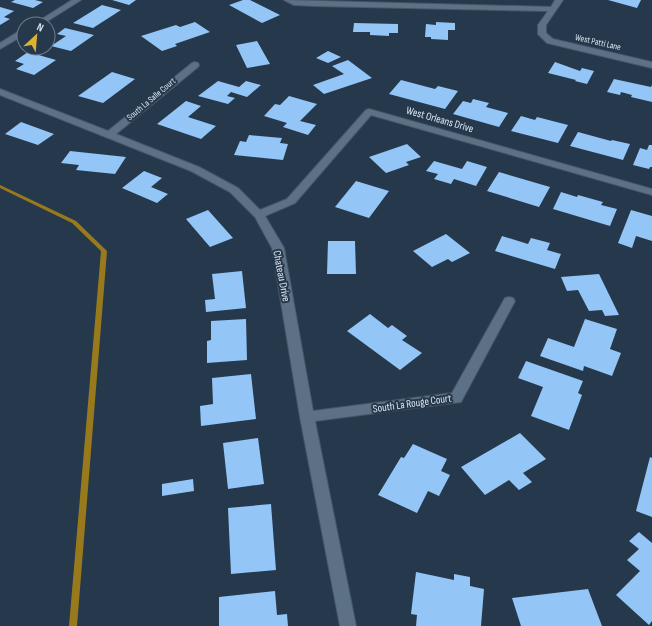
<svg xmlns="http://www.w3.org/2000/svg" width="652" height="626" font-family="'Sofia Sans Condensed',sans-serif">
	<rect width="100%" height="100%" fill="#26384b"/>
	<g fill="none" stroke-linecap="round" stroke-linejoin="round">
		<path fill="#987a1d" fill-rule="evenodd" d="M 0,185 L 76,221 L 107,251 L 77,626 L 69,626 L 101,251 L 72,223 L 0,188 Z"/>
	</g>
	<path fill="#93c5f7" d="M 15,0 L 35,0 L 43,2 L 33,8 L 11,2 Z
		M 112,0 L 136,0 L 129,5 Z
		M 243,0 L 250,0 L 280,15 L 262,23 L 229,5 Z
		M 608,0 L 641,0 L 637,8 Z
		M 102,5 L 121,10 L 93,28 L 73,23 Z
		M 0,7 L 14,11 L 4,17 L 10,19 L 0,25 Z
		M 195,22 L 210,32 L 175,44 L 177,46 L 162,51 L 141,36 L 176,25 L 180,27 Z
		M 436,22 L 455,23 L 455,30 L 448,30 L 448,40 L 431,39 L 431,37 L 425,37 L 426,24 L 436,25 Z
		M 354,23 L 398,24 L 398,33 L 389,33 L 389,36 L 370,35 L 370,32 L 353,32 Z
		M 65,28 L 94,35 L 71,51 L 51,46 L 66,36 L 57,34 Z
		M 257,41 L 270,64 L 247,68 L 236,45 Z
		M 328,51 L 341,57 L 328,63 L 316,58 Z
		M 28,52 L 56,60 L 34,75 L 16,69 L 24,64 L 15,61 Z
		M 348,60 L 372,78 L 324,94 L 313,85 L 344,74 L 332,66 Z
		M 555,62 L 580,71 L 582,68 L 594,71 L 587,84 L 575,81 L 576,80 L 548,73 Z
		M 112,72 L 135,79 L 103,103 L 78,96 Z
		M 614,79 L 651,87 L 652,85 L 652,102 L 631,97 L 632,95 L 621,92 L 620,95 L 607,92 Z
		M 401,80 L 435,89 L 438,86 L 458,91 L 445,109 L 389,94 Z
		M 218,81 L 239,87 L 246,81 L 261,85 L 247,97 L 231,92 L 227,96 L 235,98 L 228,104 L 198,96 Z
		M 289,96 L 317,104 L 300,121 L 316,125 L 308,135 L 283,127 L 287,123 L 264,116 L 275,104 L 280,105 Z
		M 473,99 L 489,103 L 486,107 L 508,113 L 499,127 L 453,114 L 463,101 L 471,103 Z
		M 186,101 L 201,106 L 188,117 L 216,126 L 201,139 L 157,124 Z
		M 521,116 L 535,120 L 537,117 L 568,125 L 558,143 L 511,131 Z
		M 21,122 L 54,134 L 38,145 L 5,134 Z
		M 578,132 L 611,141 L 612,140 L 630,144 L 623,160 L 570,146 Z
		M 249,135 L 282,138 L 280,143 L 288,144 L 283,160 L 234,155 L 240,141 L 246,142 Z
		M 407,144 L 421,157 L 406,162 L 409,165 L 386,173 L 369,157 Z
		M 649,145 L 652,145 L 652,167 L 650,167 L 649,169 L 633,165 L 640,148 L 647,150 Z
		M 70,151 L 126,157 L 115,174 L 76,170 L 79,165 L 61,163 Z
		M 434,161 L 462,169 L 467,161 L 487,167 L 476,186 L 454,179 L 451,184 L 434,179 L 438,174 L 426,171 Z
		M 144,171 L 162,178 L 151,187 L 168,194 L 157,203 L 122,188 Z
		M 499,172 L 550,187 L 539,207 L 487,191 Z
		M 356,181 L 389,191 L 369,218 L 335,207 Z
		M 561,192 L 577,197 L 578,195 L 603,202 L 601,205 L 617,209 L 610,226 L 553,209 Z
		M 208,210 L 233,238 L 210,247 L 186,219 Z
		M 631,210 L 652,216 L 652,241 L 636,236 L 632,248 L 618,243 Z
		M 446,234 L 470,253 L 452,262 L 448,259 L 432,267 L 413,251 Z
		M 502,236 L 528,244 L 531,238 L 550,243 L 547,250 L 561,254 L 555,269 L 495,251 Z
		M 328,241 L 355,241 L 356,274 L 327,274 Z
		M 242,271 L 246,308 L 206,312 L 205,300 L 215,299 L 212,274 Z
		M 599,274 L 619,315 L 605,316 L 602,310 L 589,311 L 578,290 L 567,291 L 561,277 Z
		M 370,314 L 388,328 L 392,325 L 407,336 L 402,340 L 422,353 L 400,370 L 347,331 Z
		M 246,319 L 247,360 L 207,363 L 207,341 L 211,340 L 211,321 Z
		M 585,319 L 617,329 L 610,349 L 621,353 L 612,376 L 584,366 L 583,371 L 540,356 L 548,338 L 574,347 Z
		M 526,361 L 583,381 L 578,393 L 582,395 L 569,430 L 531,416 L 543,387 L 518,378 Z
		M 251,374 L 256,419 L 201,426 L 200,406 L 213,404 L 212,378 Z
		M 520,433 L 546,459 L 523,473 L 532,482 L 519,490 L 509,480 L 485,495 L 461,467 Z
		M 258,438 L 264,484 L 228,489 L 223,443 Z
		M 413,444 L 447,459 L 441,471 L 450,475 L 439,496 L 428,491 L 417,513 L 378,495 L 401,457 L 404,458 Z
		M 650,457 L 652,458 L 652,517 L 636,511 Z
		M 193,479 L 194,491 L 162,496 L 162,484 Z
		M 271,504 L 276,570 L 231,574 L 228,508 Z
		M 639,532 L 652,543 L 652,621 L 649,625 L 616,595 L 640,571 L 627,560 L 639,549 L 629,541 Z
		M 416,572 L 454,580 L 454,574 L 470,577 L 470,586 L 484,589 L 481,626 L 416,626 L 417,615 L 411,614 Z
		M 588,589 L 602,626 L 521,626 L 512,598 Z
		M 275,591 L 277,615 L 287,614 L 288,626 L 219,626 L 219,597 Z"/>
	<g fill="none" stroke-linecap="round" stroke-linejoin="round">
		<defs>
			<path id="street" d="M 72,0 L 81,0 L 43,24 L 34,24 Z
				M 284,0 L 551,7 L 555,0 L 563,0 L 546,25 L 546,33 L 553,39 L 652,62 L 652,68 L 547,43 L 538,34 L 538,25 L 548,11 L 314,6 L 294,5 Z
				M 21,30 L 24,30 L 24,35 L 0,49 L 0,43 Z
				M 195,62 L 198,63 L 199,65 L 198,67 L 116,134 L 199,167 L 238,188 L 260,210 L 287,199 L 366,110 L 369,109 L 652,189 L 652,195 L 371,115 L 295,203 L 265,216 L 284,248 L 313,411 L 452,393 L 505,298 L 509,297 L 513,298 L 515,301 L 461,402 L 315,421 L 356,626 L 340,626 L 300,417 L 272,248 L 255,217 L 230,192 L 191,171 L 0,95 L 0,89 L 108,131 L 192,63 Z"/>
		</defs>
		<use href="#street" stroke="#475667" stroke-width="2"/>
		<use href="#street" fill="#5d7186" fill-rule="evenodd"/>
	</g>
	<g text-anchor="middle" stroke-width="4" stroke-linejoin="round" paint-order="stroke">
		<g font-size="9" fill="#dae5f1" stroke="#26384b">
			<text transform="translate(598 42) rotate(13)" y="3">West Patti Lane</text>
			<text transform="translate(151 99) rotate(-40)" y="3">South La Salle Court</text>
		</g>
		<g font-size="11" fill="#dae5f1" stroke="#26384b">
			<text transform="translate(440 119) rotate(16)" y="4">West Orleans Drive</text>
			<text transform="translate(282 276) rotate(79)" y="4">Chateau Drive</text>
			<text transform="translate(412 403) rotate(-8)" y="4">South La Rouge Court</text>
		</g>
	</g>
	<g transform="translate(36 36) rotate(26)"><circle r="19" fill="#26384b" stroke="#6e7d8d"/>
	<path d="M0-3L7 15L0 10L-7 15Z" fill="#dcb233"/>
	<text y="-6" font-size="11" font-weight="bold" text-anchor="middle" fill="#dae5f1">N</text>
	</g>
</svg>
